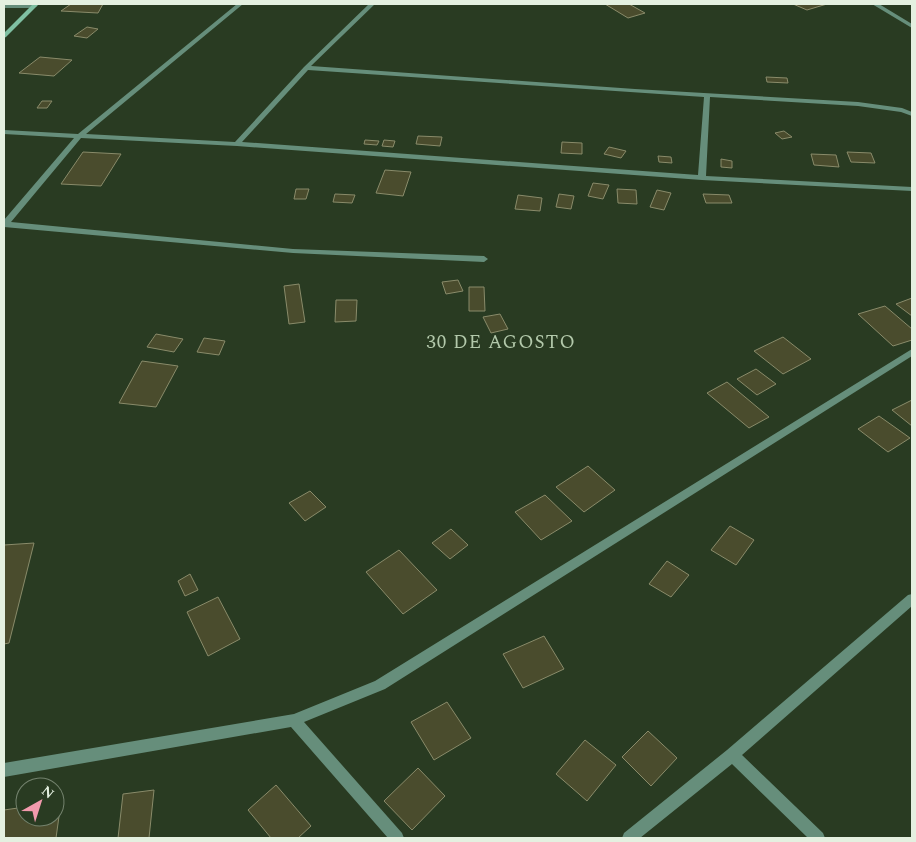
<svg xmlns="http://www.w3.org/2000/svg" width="916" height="842" font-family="Spectral,serif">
	<rect width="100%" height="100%" fill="#293b22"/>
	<path fill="#4a4c2d" stroke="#898b6a" d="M 71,4 L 103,4 L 98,13 L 61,11 Z
		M 605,4 L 629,4 L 645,13 L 628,18 Z
		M 793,4 L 827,4 L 807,10 Z
		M 87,27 L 98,29 L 87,38 L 74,36 Z
		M 40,57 L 72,60 L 54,76 L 19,73 Z
		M 766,77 L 787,78 L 788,83 L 767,82 Z
		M 42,101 L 52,101 L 47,108 L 37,108 Z
		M 784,131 L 792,137 L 782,139 L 775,133 Z
		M 418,136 L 442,137 L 440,146 L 416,144 Z
		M 365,140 L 379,141 L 377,145 L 364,144 Z
		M 384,140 L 395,141 L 393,147 L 382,146 Z
		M 562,142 L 582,143 L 582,154 L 561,153 Z
		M 609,147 L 626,151 L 621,158 L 604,154 Z
		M 83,152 L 121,154 L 101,186 L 61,184 Z
		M 847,152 L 871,153 L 875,163 L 851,162 Z
		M 811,154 L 836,155 L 839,167 L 814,165 Z
		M 658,156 L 671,157 L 672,163 L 659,162 Z
		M 721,159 L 732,161 L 732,168 L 721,167 Z
		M 385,170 L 411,172 L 403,196 L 376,193 Z
		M 593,183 L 609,185 L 603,199 L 588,196 Z
		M 296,189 L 309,189 L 306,199 L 294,199 Z
		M 617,189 L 636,190 L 637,204 L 618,203 Z
		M 657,190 L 671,193 L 664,210 L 650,207 Z
		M 335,194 L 355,195 L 352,203 L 333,202 Z
		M 559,194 L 574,196 L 571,209 L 556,207 Z
		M 703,194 L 729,195 L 732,203 L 706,203 Z
		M 518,195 L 542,198 L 540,211 L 515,209 Z
		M 458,280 L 463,291 L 446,294 L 442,282 Z
		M 299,284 L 305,322 L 289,324 L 284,286 Z
		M 469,287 L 484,287 L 485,311 L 469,311 Z
		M 912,298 L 912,316 L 896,304 Z
		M 336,300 L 357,300 L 356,321 L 335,322 Z
		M 885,306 L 912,329 L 912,340 L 893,346 L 858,314 Z
		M 500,314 L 508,329 L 491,333 L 483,317 Z
		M 156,334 L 183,339 L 174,352 L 147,347 Z
		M 783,337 L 811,359 L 783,374 L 754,351 Z
		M 204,338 L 225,341 L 219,355 L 197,352 Z
		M 142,361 L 178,366 L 156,407 L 119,403 Z
		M 756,369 L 776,384 L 757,395 L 737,379 Z
		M 727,382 L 769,417 L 749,428 L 707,393 Z
		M 912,400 L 912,426 L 892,410 Z
		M 879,416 L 910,438 L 888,452 L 858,429 Z
		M 588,466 L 615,490 L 584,512 L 556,487 Z
		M 310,491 L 326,507 L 305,521 L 289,503 Z
		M 545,495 L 572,521 L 541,540 L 515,512 Z
		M 730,526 L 754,540 L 736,565 L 711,550 Z
		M 451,529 L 468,545 L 450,559 L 432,543 Z
		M 34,543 L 9,643 L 4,644 L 4,545 Z
		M 399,550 L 437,590 L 403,614 L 366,572 Z
		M 667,561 L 689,575 L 671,597 L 649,584 Z
		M 190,574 L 198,590 L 185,596 L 178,581 Z
		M 218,597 L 240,639 L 208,656 L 187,612 Z
		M 544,636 L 564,669 L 523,688 L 503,654 Z
		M 447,702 L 471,738 L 434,760 L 411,722 Z
		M 648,731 L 677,758 L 651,786 L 622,757 Z
		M 585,740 L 616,765 L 587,801 L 556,774 Z
		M 418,768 L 445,796 L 412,830 L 384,801 Z
		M 276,785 L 311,826 L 298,838 L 271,838 L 248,810 Z
		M 154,790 L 149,838 L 118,838 L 123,794 Z
		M 61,802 L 56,838 L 4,838 L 4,810 L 25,807 L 25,817 L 55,817 L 55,803 Z"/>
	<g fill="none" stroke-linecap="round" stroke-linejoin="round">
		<path fill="#668e7b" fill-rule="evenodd" d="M 4,4 L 34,4 L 37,6 L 34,8 L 4,8 Z
			M 237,4 L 243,4 L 86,134 L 235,142 L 304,67 L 369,4 L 375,4 L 311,66 L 635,89 L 858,102 L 902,108 L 912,112 L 912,116 L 901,112 L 858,106 L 710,97 L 706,176 L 912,187 L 912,191 L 702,180 L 237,146 L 81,138 L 11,222 L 293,249 L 484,256 L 488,259 L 484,262 L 293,253 L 4,227 L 4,220 L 74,138 L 4,134 L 4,130 L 78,134 ZM 308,70 L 704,97 L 698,175 L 242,142 Z
			M 872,4 L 879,4 L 912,24 L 912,28 Z
			M 912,349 L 912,356 L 385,689 L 304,722 L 402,833 L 404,838 L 388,838 L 291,727 L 4,777 L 4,763 L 294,714 L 375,681 Z
			M 912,594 L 912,606 L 742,755 L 823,833 L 825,838 L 808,838 L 732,764 L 640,838 L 622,838 L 624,833 L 727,750 L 908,595 Z"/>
		<path fill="#7fc0a2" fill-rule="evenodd" d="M 33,4 L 39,4 L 6,37 L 4,38 L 4,33 Z"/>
	</g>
	<g text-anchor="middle" stroke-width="4" stroke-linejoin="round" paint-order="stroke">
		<g font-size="19" letter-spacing="1" fill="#b3c9ab" stroke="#293b22">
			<text x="501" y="348">30 DE AGOSTO</text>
		</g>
	</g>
	<rect width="916" height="842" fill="none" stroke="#e4f0e0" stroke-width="10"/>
	<g transform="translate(40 802) rotate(39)"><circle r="24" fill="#293b22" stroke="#74836e"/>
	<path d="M0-4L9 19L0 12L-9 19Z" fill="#f29aad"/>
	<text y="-8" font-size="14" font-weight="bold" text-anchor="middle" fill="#e4f0e0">N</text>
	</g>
</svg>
